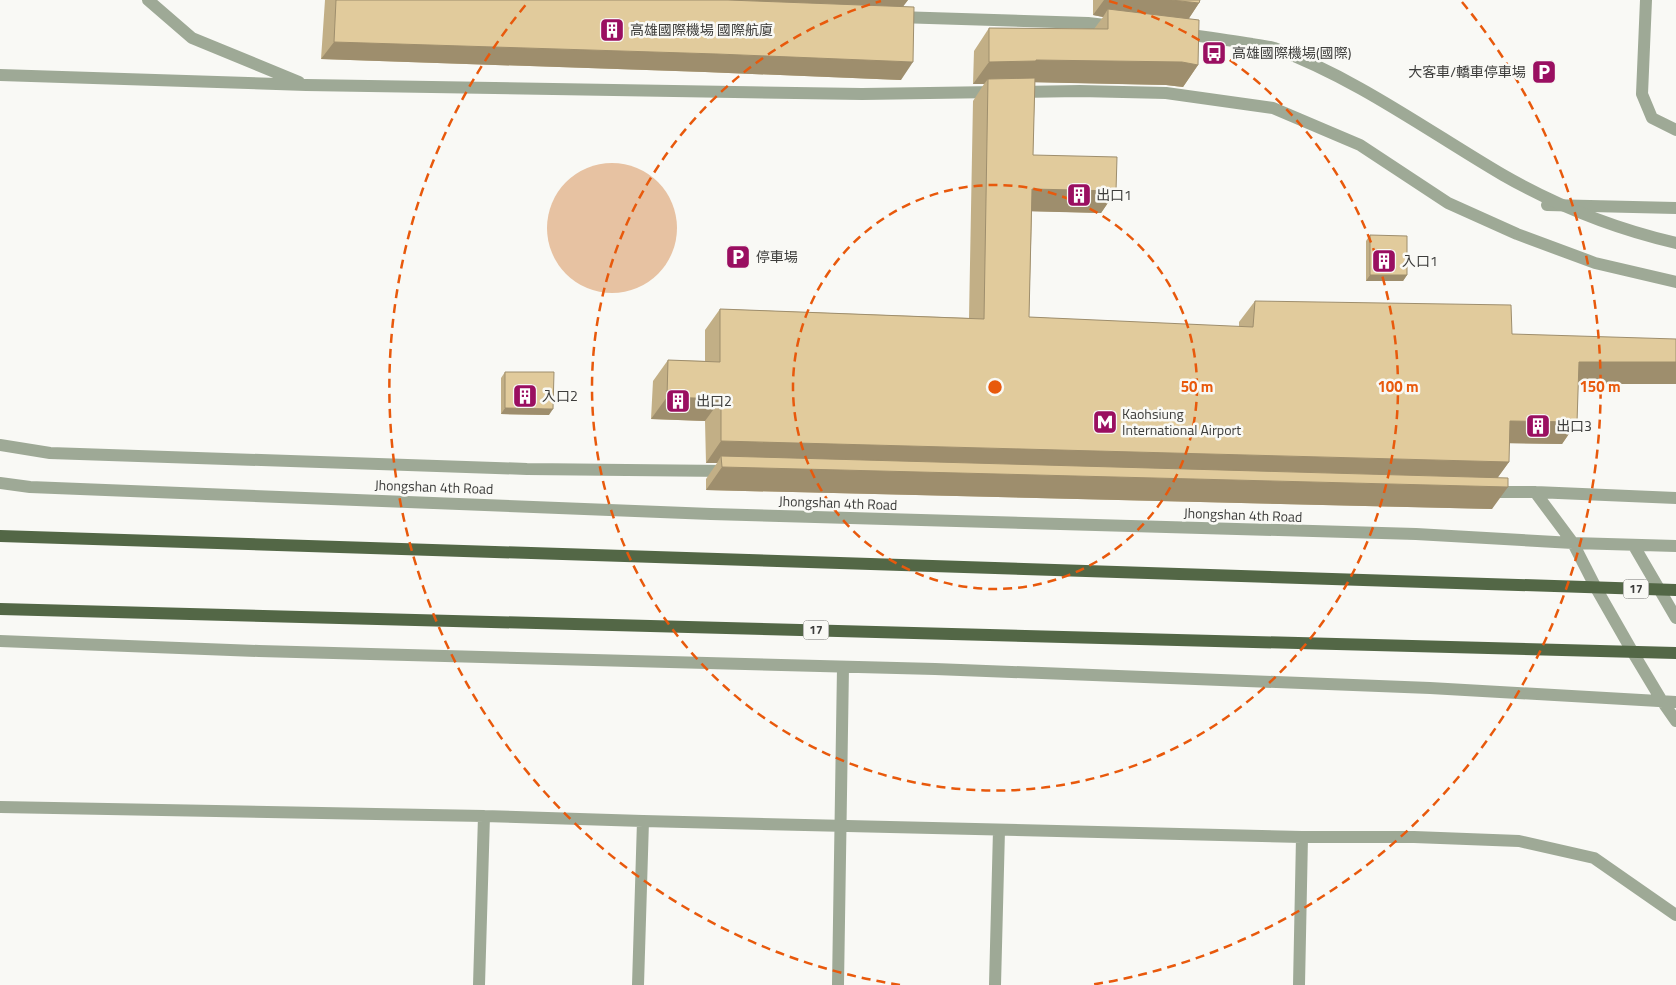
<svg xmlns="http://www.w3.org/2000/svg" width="1676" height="985" font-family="'Titillium Web','Noto Sans TC',sans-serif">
	<rect width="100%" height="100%" fill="#f9f9f5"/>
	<path fill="#e7c2a2" d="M547 228a65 65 0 1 1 130 0a65 65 0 1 1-130 0Z"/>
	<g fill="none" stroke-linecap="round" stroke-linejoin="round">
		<path stroke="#9ea996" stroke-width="12" d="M 148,0 L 192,38 L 299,82
			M 1646,0 L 1642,94 L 1652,118 L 1676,130
			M 0,75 L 306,85 L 862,94 L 996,92
			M 1018,92 L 1080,91 L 1166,93 L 1273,108 L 1360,145 L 1448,203 L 1517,234 L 1595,263 L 1676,282
			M 1547,205 L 1676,208
			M 0,445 L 50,453 L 527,469 L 727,471
			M 0,483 L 30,487 L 711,514 L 1416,534 L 1573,543 L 1676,546
			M 1489,492 L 1535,492 L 1676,498
			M 1535,492 L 1573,543 L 1596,588 L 1632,651 L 1662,701 L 1676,721
			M 1634,546 L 1676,618
			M 0,641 L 259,651 L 935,669 L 1430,688 L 1676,702
			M 0,807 L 484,816 L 643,821 L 1302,837 L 1414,837 L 1519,841 L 1594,858 L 1676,915
			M 479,985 L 484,816
			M 638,985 L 643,821
			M 838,985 L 843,667
			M 995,985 L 999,830
			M 1299,985 L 1302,837"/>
		<path stroke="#536746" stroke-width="12" d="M 0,536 L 1676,590
			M 0,609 L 1676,653"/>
		<path stroke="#9ea996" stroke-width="12" d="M 897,17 L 1088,23 L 1114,26
			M 1184,34 C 1206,37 1229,40 1252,44 C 1259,45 1267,46 1274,48 C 1356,78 1428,131 1503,175 C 1557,206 1616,229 1676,243"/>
	</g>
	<path fill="#c2af86" d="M 325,0 L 908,0 L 903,6 L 901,80 L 705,72 L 321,59 Z
		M 1093,0 L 1200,0 L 1199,3 L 1189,18 L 1198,65 L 1183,87 L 1166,85 L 1035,82 L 1033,155 L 1116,191 L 1101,213 L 1032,211 L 1029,317 L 1239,327 L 1239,322 L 1255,301 L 1512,334 L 1676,384 L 1578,384 L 1577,422 L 1562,444 L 1509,443 L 1509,462 L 1498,477 L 1492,509 L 706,490 L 706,479 L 717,463 L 706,463 L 705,421 L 651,419 L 653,381 L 668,360 L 705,361 L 705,330 L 720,309 L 969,318 L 973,101 L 984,84 L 973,84 L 974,51 L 989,28 L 1094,29 L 1103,17 L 1093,15 Z
		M 1370,235 L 1407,275 L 1403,281 L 1366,281 L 1366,241 Z
		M 505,372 L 549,415 L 501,414 L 501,378 Z"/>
	<path fill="#9e8e6d" d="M 681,0 L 908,0 L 902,8 Z
		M 1104,0 L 1171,0 L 1199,3 L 1184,26 L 1108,9 L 1103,17 L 1093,15 Z
		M 334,42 L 717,54 L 913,62 L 901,80 L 705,72 L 321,59 Z
		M 1036,60 L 1182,62 L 1198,65 L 1183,87 L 1166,85 L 1021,82 L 988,79 L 984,84 L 973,84 L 989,62 Z
		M 1032,189 L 1116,191 L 1101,213 L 1017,211 Z
		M 1370,275 L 1407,275 L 1403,281 L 1366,281 Z
		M 1579,362 L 1676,362 L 1676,384 L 1563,384 Z
		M 667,397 L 721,399 L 705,421 L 651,419 Z
		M 505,408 L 553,409 L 549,415 L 501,414 Z
		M 1510,421 L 1577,422 L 1562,444 L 1495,443 Z
		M 721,441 L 1509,462 L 1493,484 L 721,456 L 717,463 L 706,463 Z
		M 722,467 L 1508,487 L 1492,509 L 706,490 Z"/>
	<path fill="#e1cb9c" stroke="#9e8e6d" d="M 336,0 L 728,0 L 914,7 L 913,62 L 717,54 L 334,42 Z
		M 1171,0 L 1200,0 L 1199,3 Z
		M 1108,9 L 1199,20 L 1198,65 L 1182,62 L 1036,60 L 1036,61 L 989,62 L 989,28 L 1108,29 Z
		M 1035,78 L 1033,155 L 1117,157 L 1116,191 L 1032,189 L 1029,317 L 1253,327 L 1255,301 L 1511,305 L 1512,334 L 1676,339 L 1676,362 L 1579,362 L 1577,422 L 1510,421 L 1509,462 L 721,441 L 721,399 L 667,397 L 668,360 L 720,362 L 720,309 L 984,319 L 988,79 Z
		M 1370,235 L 1407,236 L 1407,275 L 1370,275 Z
		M 505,372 L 554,372 L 553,409 L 505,408 Z
		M 721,456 L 1508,478 L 1508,487 L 722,467 Z"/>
	<g fill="none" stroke="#e8590c" stroke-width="2.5" stroke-dasharray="9 6">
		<circle cx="995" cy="387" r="202"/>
		<path d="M1109 1A403 403 0 1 1 881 1"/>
		<path d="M900 985A605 605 0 0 1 528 2M1462 2A605 605 0 0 1 1090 985"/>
	</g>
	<defs>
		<symbol id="building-square" viewBox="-11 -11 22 22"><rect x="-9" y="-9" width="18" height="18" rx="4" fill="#9a0f61" stroke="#f9f9f5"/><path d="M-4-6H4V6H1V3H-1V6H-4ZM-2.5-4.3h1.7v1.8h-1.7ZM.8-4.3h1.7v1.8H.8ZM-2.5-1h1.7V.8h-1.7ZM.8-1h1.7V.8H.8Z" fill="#fff"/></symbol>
		<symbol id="bus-square" viewBox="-11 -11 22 22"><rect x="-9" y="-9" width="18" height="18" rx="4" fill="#9a0f61" stroke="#f9f9f5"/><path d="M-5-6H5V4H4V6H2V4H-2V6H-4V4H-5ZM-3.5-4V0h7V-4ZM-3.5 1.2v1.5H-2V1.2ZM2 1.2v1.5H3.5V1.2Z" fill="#fff"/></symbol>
		<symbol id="parking-square" viewBox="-11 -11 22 22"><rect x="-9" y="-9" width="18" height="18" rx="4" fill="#9a0f61" stroke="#f9f9f5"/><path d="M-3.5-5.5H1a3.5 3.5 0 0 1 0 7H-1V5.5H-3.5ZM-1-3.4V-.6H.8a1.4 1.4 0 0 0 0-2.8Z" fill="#fff"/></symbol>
		<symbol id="metro-square" viewBox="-11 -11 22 22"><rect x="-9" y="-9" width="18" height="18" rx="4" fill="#9a0f61" stroke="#f9f9f5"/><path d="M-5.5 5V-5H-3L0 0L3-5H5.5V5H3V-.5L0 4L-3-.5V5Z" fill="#fff"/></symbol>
	</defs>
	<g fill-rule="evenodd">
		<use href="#building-square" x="598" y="16" width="28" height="28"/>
		<use href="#bus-square" x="1200" y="39" width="28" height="28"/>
		<use href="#parking-square" x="1530" y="58" width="28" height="28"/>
		<use href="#building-square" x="1065" y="181" width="28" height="28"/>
		<use href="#parking-square" x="724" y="243" width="28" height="28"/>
		<use href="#building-square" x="1370" y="247" width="28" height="28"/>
		<use href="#building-square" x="511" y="382" width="28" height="28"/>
		<use href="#building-square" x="664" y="387" width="28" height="28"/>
		<use href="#metro-square" x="1091" y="408" width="28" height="28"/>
		<use href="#building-square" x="1524" y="412" width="28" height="28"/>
	</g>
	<g text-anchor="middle" stroke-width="5" stroke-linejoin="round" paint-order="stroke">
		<g fill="#f9f9f5" stroke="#757573" stroke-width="1">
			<rect x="1623.5" y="579.5" width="25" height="19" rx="4"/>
			<rect x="803.5" y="620.5" width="25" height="19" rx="4"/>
		</g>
		<g font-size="12" font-weight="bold" fill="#3d3d3b">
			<text x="1636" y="593">17</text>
			<text x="816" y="634">17</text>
		</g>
		<g font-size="14" fill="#3d3d3b" stroke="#f9f9f5" text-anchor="start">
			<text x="630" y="35">高雄國際機場 國際航廈</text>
			<text x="1232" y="58">高雄國際機場(國際)</text>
			<text x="1526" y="77" text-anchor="end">大客車/轎車停車場</text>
			<text x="1096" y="200">出口1</text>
			<text x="756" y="262">停車場</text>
			<text x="1402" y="266">入口1</text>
			<text x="542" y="401">入口2</text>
			<text x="696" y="406">出口2</text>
			<text x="1122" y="419">Kaohsiung<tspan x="1122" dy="16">International Airport</tspan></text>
			<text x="1556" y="431">出口3</text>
		</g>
		<g font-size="14" fill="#3d3d3b" stroke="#f9f9f5">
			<text transform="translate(434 487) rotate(2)" y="5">Jhongshan 4th Road</text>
			<text transform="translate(838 503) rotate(2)" y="5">Jhongshan 4th Road</text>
			<text transform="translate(1243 515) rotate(2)" y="5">Jhongshan 4th Road</text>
		</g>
	</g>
	<circle cx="995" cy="387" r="8" fill="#e8590c" stroke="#f9f9f5" stroke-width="2.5"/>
	<g font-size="15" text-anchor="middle" font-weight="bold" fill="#e8590c" stroke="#f9f9f5" stroke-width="5" stroke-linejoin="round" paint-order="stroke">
		<text x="1197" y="392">50 m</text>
		<text x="1398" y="392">100 m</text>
		<text x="1600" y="392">150 m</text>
	</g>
</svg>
